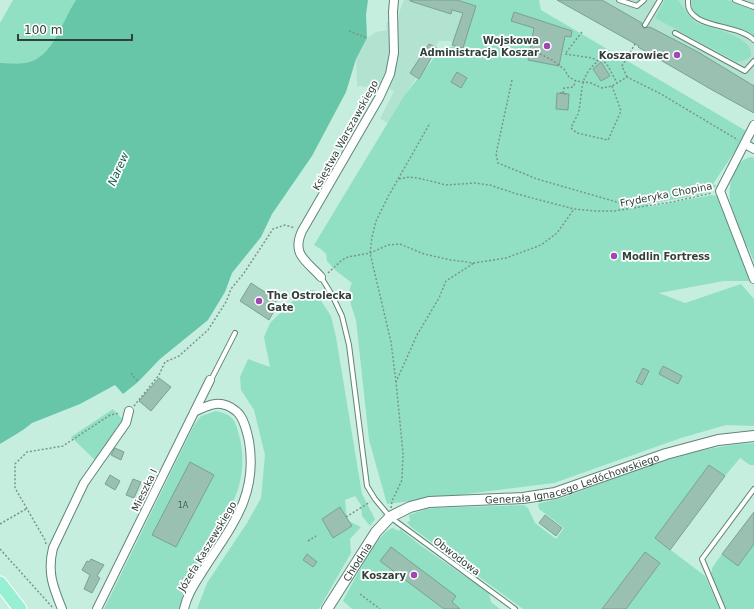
<svg xmlns="http://www.w3.org/2000/svg" width="754" height="609" font-family="'DejaVu Sans',sans-serif">
	<rect width="100%" height="100%" fill="#c6eede"/>
	<path fill="#b2e3d1" d="M 404,0 L 444,0 L 528,57 L 448,41 L 439,41 L 388,123 L 380,119 L 394,91 L 389,89 L 357,86 L 356,59 L 367,38 L 376,32 L 387,30 L 386,23 L 399,19 L 399,13 Z
		M 557,0 L 754,0 L 754,113 L 714,91 L 638,47 L 638,46 Z"/>
	<path fill="#92e0c4" d="M 13,0 L 76,0 C 62,20 53,59 25,63 C 17,64 8,63 0,63 L 0,23 Z
		M 452,0 L 539,0 L 541,10 L 748,132 L 713,184 L 717,186 L 709,190 L 708,193 L 706,192 L 699,195 L 648,204 L 649,207 L 712,195 L 718,196 L 750,281 L 724,281 L 659,293 L 685,303 L 741,284 L 754,299 L 754,426 L 726,425 L 681,438 L 554,483 L 387,504 L 369,440 L 356,320 C 352,308 346,294 352,283 L 335,270 L 327,261 L 326,254 L 322,250 L 314,245 L 404,96 L 441,49 L 459,45 L 468,6 Z
		M 665,0 L 678,0 C 683,7 688,16 695,22 C 705,28 754,34 751,56 C 748,60 742,61 737,62 L 655,18 Z
		M 692,0 L 727,0 L 754,10 L 754,36 L 700,18 C 695,13 690,8 692,0 Z
		M 752,157 L 754,158 L 754,262 L 748,247 L 745,245 C 738,227 727,207 730,187 C 730,182 733,177 734,172 C 738,164 743,158 752,157 Z
		M 314,290 L 331,316 L 336,337 L 362,494 L 375,519 L 370,526 L 362,516 L 361,505 L 355,496 L 345,500 L 347,520 L 361,527 L 350,539 L 351,553 L 319,609 L 197,609 L 207,583 L 247,523 L 261,498 L 265,455 L 254,410 L 241,390 L 240,377 L 248,359 L 270,367 L 264,337 L 270,323 L 303,291 Z
		M 113,409 L 126,423 L 98,463 L 71,437 Z
		M 216,411 C 233,415 235,419 239,435 C 258,507 192,545 179,609 L 104,609 L 194,425 L 201,416 Z
		M 754,443 L 754,465 L 750,465 L 740,458 L 725,476 L 709,465 L 655,538 L 705,576 L 720,609 L 626,609 L 660,563 L 645,552 L 602,609 L 523,609 L 411,527 L 407,522 L 410,521 L 409,515 L 426,509 L 436,508 L 524,505 L 528,508 L 535,523 L 556,539 L 564,528 L 539,509 L 538,504 L 540,503 L 562,498 C 623,476 689,446 754,443 Z
		M 393,528 L 399,531 L 400,529 L 420,545 L 489,593 L 491,602 L 500,609 L 352,609 L 343,601 C 351,587 378,530 393,528 Z
		M 754,544 L 754,609 L 726,609 L 711,577 L 712,568 L 722,554 L 738,566 Z"/>
	<path fill="#67c6a7" d="M 76,0 L 368,0 L 366,15 L 367,38 L 356,59 L 346,92 L 312,156 L 272,214 L 261,237 L 232,273 L 225,292 L 208,320 L 160,359 L 138,382 L 123,394 L 115,385 L 80,404 L 32,423 L 23,430 L 0,444 L 0,63 C 8,63 17,64 25,63 C 53,59 62,20 76,0 Z"/>
	<path fill="#99c0b1" stroke="#7ba193" d="M 410,0 L 457,0 L 476,6 L 463,48 L 452,45 L 463,13 L 452,10 L 451,14 L 410,1 Z
		M 557,0 L 602,0 L 642,23 L 642,26 L 644,28 L 650,27 L 698,52 L 754,86 L 754,113 L 714,91 L 638,47 L 639,46 Z
		M 514,12 L 572,31 L 571,37 L 565,36 L 559,66 L 528,60 L 534,28 L 511,21 Z
		M 429,44 L 437,48 L 419,79 L 410,73 Z
		M 601,62 L 610,76 L 601,81 L 593,69 Z
		M 457,72 L 467,78 L 461,88 L 451,82 Z
		M 557,93 L 569,94 L 568,110 L 556,109 Z
		M 251,283 L 277,300 L 271,309 L 274,311 L 269,320 L 240,301 Z
		M 663,366 L 682,376 L 678,384 L 659,374 Z
		M 643,368 L 649,371 L 642,385 L 636,382 Z
		M 159,378 L 171,387 L 151,411 L 139,401 Z
		M 115,448 L 124,452 L 121,460 L 111,455 Z
		M 190,462 L 214,475 L 176,547 L 152,535 Z
		M 709,465 L 725,476 L 670,550 L 655,538 Z
		M 110,475 L 120,481 L 115,490 L 105,484 Z
		M 133,479 L 141,482 L 134,498 L 126,495 Z
		M 340,507 L 352,526 L 333,538 L 322,519 Z
		M 754,512 L 754,544 L 738,566 L 722,554 Z
		M 545,515 L 562,528 L 556,536 L 539,523 Z
		M 391,547 L 456,596 L 452,602 L 460,609 L 444,609 L 380,561 Z
		M 645,552 L 660,563 L 626,609 L 602,609 Z
		M 307,554 L 317,562 L 313,567 L 303,560 Z
		M 91,559 L 104,565 L 97,576 L 100,578 L 92,593 L 84,589 L 90,575 L 82,570 L 87,561 L 89,562 Z"/>
	<g fill="none" stroke-linecap="round" stroke-linejoin="round">
		<defs>
			<path id="service" d="M 619,0 L 637,6 L 644,0
				M 688,0 C 688,3 688,7 689,9 C 698,29 738,24 754,40
				M 735,0 L 754,7
				M 645,25 L 660,0
				M 675,33 L 745,71 L 754,61
				M 321,277 L 332,295 L 342,316 L 349,345 L 367,486 L 375,499 L 390,517 L 515,609
				M 211,380 L 235,333
				M 723,609 L 702,559 L 754,489"/>
			<path id="minor" d="M 754,125 L 720,191 L 754,279
				M 745,144 L 754,149
				M 321,277 C 307,261 291,255 302,231 L 379,98 L 390,74 L 394,53 L 393,12 L 394,0
				M 62,609 C 53,587 47,572 53,548 L 84,483 L 126,423 L 129,411
				M 97,609 L 210,380
				M 184,609 C 187,594 196,582 204,569 C 232,525 258,496 249,441 C 247,432 244,417 236,411 C 221,399 210,404 194,412"/>
			<g id="tertiary">
				<path id="s1" d="M 327,609 L 376,532 L 390,517 L 410,507 L 429,502 L 523,498 L 555,493 L 666,454 L 718,440 L 754,436"/>
			</g>
			<path id="primary" d="M 0,583 L 20,609"/>
		</defs>
		<use href="#service" stroke="#608577" stroke-width="6"/>
		<use href="#minor" stroke="#608577" stroke-width="10"/>
		<use href="#tertiary" stroke="#608577" stroke-width="12"/>
		<use href="#primary" stroke="#fff" stroke-width="15"/>
		<path stroke="#79958a" stroke-width="1.5" stroke-dasharray="2 2" stroke-linecap="butt" d="M 349,31 L 367,38
			M 582,32 L 565,54 L 592,58 L 598,61 C 577,79 584,91 578,114 C 576,118 573,123 571,128 L 577,133 L 608,140 L 621,111 L 612,86
			M 540,54 L 552,60 L 564,69 L 569,77 L 576,81 L 591,83 L 602,88 L 612,86 L 627,77 L 661,94 L 738,140
			M 598,61 L 602,59 L 608,66 L 617,83
			M 627,77 L 622,66 L 635,44
			M 512,80 L 496,154 L 498,163 L 537,179 L 634,207
			M 560,93 L 568,94
			M 563,93 L 564,88 L 573,87 L 576,81
			M 399,179 L 409,177 L 418,178 L 446,185 L 475,183 L 490,185 L 517,194 L 574,209 L 596,211 L 614,211 L 672,202 L 712,193
			M 328,273 L 342,260 L 348,257 L 370,253 L 388,245 L 400,244 L 424,254 L 451,260 L 474,263 L 506,258 L 541,245 L 557,233 L 574,209
			M 131,373 L 138,382
			M 396,382 L 391,342 L 370,253 L 372,237 L 376,221 L 389,195 L 430,123
			M 134,406 L 159,375 L 165,362 L 179,356 L 208,330 L 226,302 L 231,289 L 244,273 L 273,229 L 285,225 L 295,228
			M 391,508 L 392,501 L 402,480 L 403,453 L 396,382 L 417,335 L 439,298 L 446,281 L 474,263
			M 346,517 L 370,502
			M 0,524 L 26,509
			M 308,541 L 316,536
			M 46,544 L 45,540 L 15,488 L 15,464 L 27,452 L 63,446 L 110,415 L 120,413
			M 0,549 L 53,608
			M 360,594 L 380,609"/>
		<use href="#service" stroke="#fff" stroke-width="4"/>
		<use href="#minor" stroke="#fff" stroke-width="8"/>
		<use href="#tertiary" stroke="#fff" stroke-width="10"/>
		<use href="#primary" stroke="#97efd4" stroke-width="13"/>
	</g>
	<g fill="#9f47b3" stroke="#fff" stroke-width="1.5">
		<circle cx="547" cy="46" r="4"/>
		<circle cx="677" cy="55" r="4"/>
		<circle cx="614" cy="256" r="4"/>
		<circle cx="259" cy="301" r="4"/>
		<circle cx="414" cy="575" r="4"/>
	</g>
	<g text-anchor="middle" stroke-width="3.5" stroke-linejoin="round" paint-order="stroke">
		<g font-size="8" fill="#4a6058">
			<text x="183" y="508">1A</text>
		</g>
		<g font-size="10" font-weight="bold" fill="#30403a" stroke="#fff" text-anchor="end">
			<text x="539" y="44">Wojskowa<tspan x="539" dy="12">Administracja Koszar</tspan></text>
			<text x="669" y="59">Koszarowiec</text>
			<text x="622" y="260" text-anchor="start">Modlin Fortress</text>
			<text x="267" y="299" text-anchor="start">The Ostrolecka<tspan x="267" dy="12">Gate</tspan></text>
			<text x="406" y="579">Koszary</text>
		</g>
		<g font-size="10" fill="#30403a" stroke="#fff">
			<text transform="translate(345 135) rotate(-61)" y="4">Księstwa Warszawskiego</text>
			<text transform="translate(666 194) rotate(-11)" y="4">Fryderyka Chopina</text>
			<text dy="4" stroke="none"><textPath href="#s1" startOffset="300">Generała Ignacego Ledóchowskiego</textPath></text>
			<text transform="translate(144 490) rotate(-64)" y="4">Mieszka I</text>
			<text transform="translate(207 546) rotate(-59)" y="4">Józefa Kaszewskiego</text>
			<text transform="translate(457 556) rotate(37)" y="4">Obwodowa</text>
			<text dy="4" stroke="none"><textPath href="#s1" startOffset="56">Chłodnia</textPath></text>
		</g>
		<g font-size="11" font-style="italic" fill="#0d5c47" stroke="#fff">
			<text transform="translate(118 169) rotate(-66)" y="4">Narew</text>
		</g>
	</g>
	<path d="M18 34v6h114v-6" fill="none" stroke="#30403a" stroke-width="2"/>
	<text x="24" y="34" font-size="12" fill="#30403a" stroke="#ffffff" stroke-width="3" paint-order="stroke">100 m</text>
</svg>
